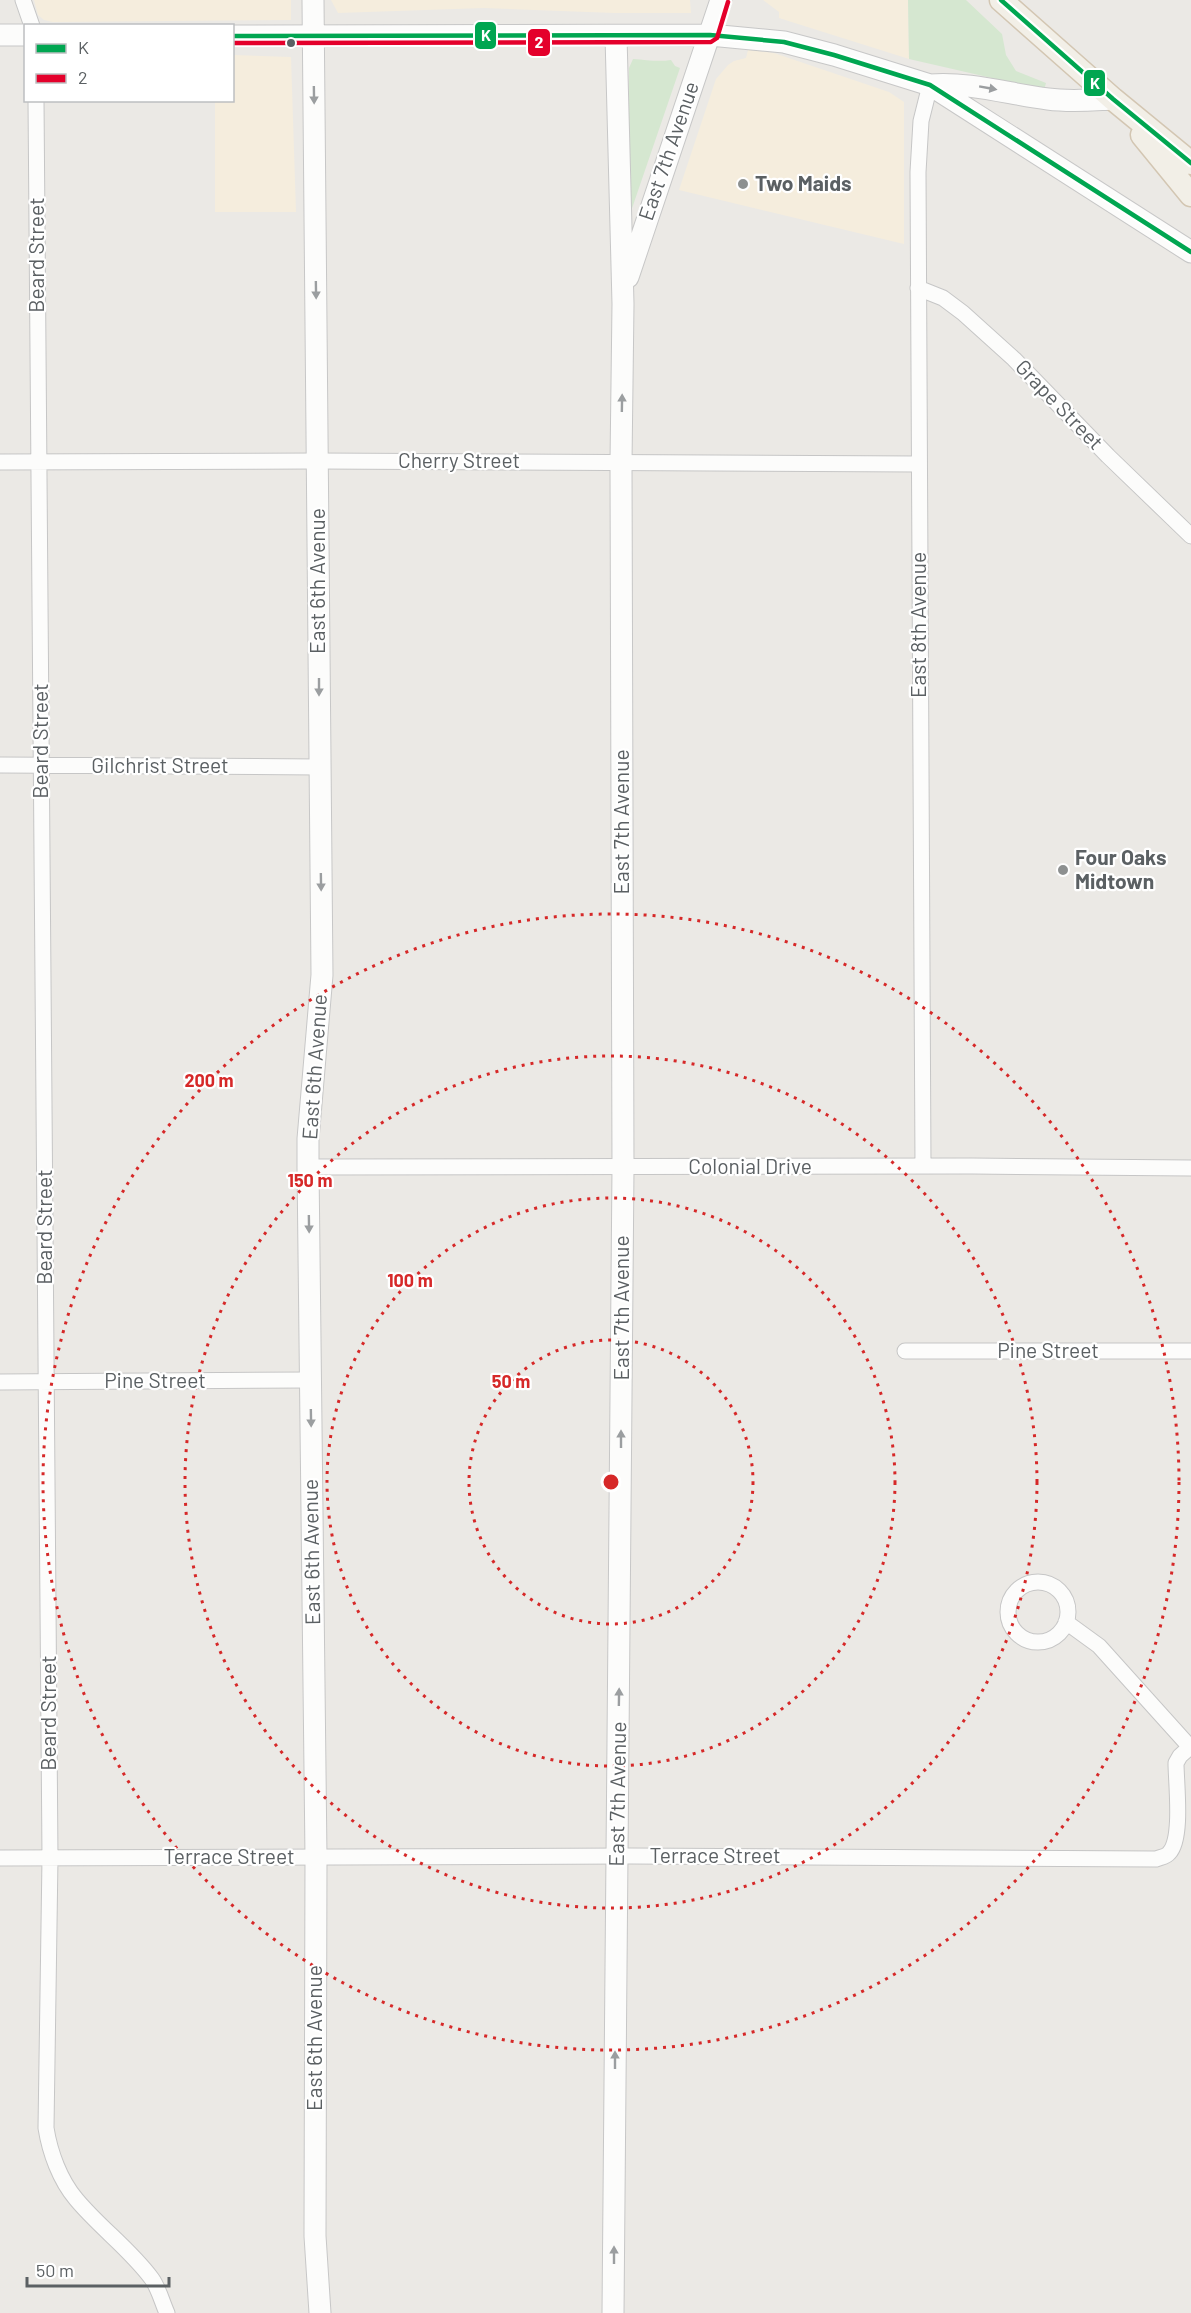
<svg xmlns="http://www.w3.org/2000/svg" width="1191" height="2313" font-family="Barlow,sans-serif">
	<rect width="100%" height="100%" fill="#ebe9e5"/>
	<path fill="#f5eddd" d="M 34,0 L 291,0 L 291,20 L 53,22 L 44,20 L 38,15 Z
		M 331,0 L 690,0 L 691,13 L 614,13 L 484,8 L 338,13 Z
		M 763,0 L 908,0 L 909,59 L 779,18 L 779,12 Z
		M 748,50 L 774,53 L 889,92 L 904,102 L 904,244 L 679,190 L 716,79 L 728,65 L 734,61 L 746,58 Z
		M 233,55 L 291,57 L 296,212 L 215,212 L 215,101 L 232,100 Z"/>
	<path fill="#d5e7d0" d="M 908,0 L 966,0 L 1002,34 L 1006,55 L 1016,71 L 1046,83 L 1044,90 L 909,59 Z
		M 633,59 C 647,60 658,62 671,60 L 675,66 L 680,68 L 628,220 L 629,68 Z"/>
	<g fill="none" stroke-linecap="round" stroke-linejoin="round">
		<defs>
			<path id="street" d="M 23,0 L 32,26
				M 36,100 L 50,1858 L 46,2128 C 50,2153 60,2180 76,2199 C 100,2228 130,2249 152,2279 C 159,2289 162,2302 167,2313
				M 918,288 L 943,298 L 963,313 L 1014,359 L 1108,456 L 1191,536
				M 0,462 L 318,461 L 918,464
				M 0,765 L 319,767
				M 923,1166 L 918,172 L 921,121 L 930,85
				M 308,1167 L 972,1166 L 1191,1168
				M 905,1351 L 1191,1351
				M 0,1382 L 310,1380
				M1008 1612a30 30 0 1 1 60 0a30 30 0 1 1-60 0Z
				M 1066,1622 L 1099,1646 L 1190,1747
				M 0,1858 L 630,1856 L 1156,1859 C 1161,1857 1166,1857 1169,1853 C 1183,1839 1176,1783 1176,1763 L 1180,1756 L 1191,1746"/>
			<path id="secondary" d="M 313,0 L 322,975 L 308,1139 L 308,1167 L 316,1857 L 315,2236 L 320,2313
				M 0,35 L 26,35
				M 232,36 L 710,35 L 784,42 L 834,55 L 930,85 L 1191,252
				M 930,85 C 971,82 1008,94 1048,99 C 1070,102 1091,100 1113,99
				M 628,277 L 721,0
				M 613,2313 L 623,1168 L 621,462 L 623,304 L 616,36"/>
			<path id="primary" d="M 1001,0 L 1113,99 L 1191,163
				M 1142,135 L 1191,195"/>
		</defs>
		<use href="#street" stroke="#c6c6c6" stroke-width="17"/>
		<use href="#secondary" stroke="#c7c7c7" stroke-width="23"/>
		<use href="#primary" stroke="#d3c6b2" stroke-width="25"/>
		<use href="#street" stroke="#fcfcfb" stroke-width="15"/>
		<use href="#secondary" stroke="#fcfcfb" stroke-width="21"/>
		<use href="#primary" stroke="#f2efe7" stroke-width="22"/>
		<defs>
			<path id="bus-1" d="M 1001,0 L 1113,99 L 1191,163
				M 232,36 L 710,35 L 784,42 L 834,55 L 930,85 L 1191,252"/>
			<path id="bus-2" d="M 232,43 L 711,42 L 717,38 L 728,2"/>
		</defs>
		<use href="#bus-1" stroke="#fff" stroke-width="9"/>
		<use href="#bus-2" stroke="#fff" stroke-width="9"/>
		<use href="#bus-1" stroke="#00a651" stroke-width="4.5"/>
		<use href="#bus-2" stroke="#e4002b" stroke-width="4.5"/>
	</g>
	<defs><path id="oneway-solid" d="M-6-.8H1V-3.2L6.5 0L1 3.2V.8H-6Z" transform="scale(1.5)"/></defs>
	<g fill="#9b9ea0">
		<use href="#oneway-solid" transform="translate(988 88) rotate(10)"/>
		<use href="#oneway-solid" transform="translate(314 95) rotate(89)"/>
		<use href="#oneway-solid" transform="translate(316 290) rotate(89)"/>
		<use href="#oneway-solid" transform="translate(622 403) rotate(-89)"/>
		<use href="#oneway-solid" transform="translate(319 687) rotate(90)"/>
		<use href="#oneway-solid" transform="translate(321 882) rotate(89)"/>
		<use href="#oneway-solid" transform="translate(309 1224) rotate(89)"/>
		<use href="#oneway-solid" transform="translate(311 1418) rotate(89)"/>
		<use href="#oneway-solid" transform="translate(621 1439) rotate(-90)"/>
		<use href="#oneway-solid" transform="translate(619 1697) rotate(-89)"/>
		<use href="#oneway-solid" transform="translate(615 2060) rotate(-90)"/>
		<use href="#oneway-solid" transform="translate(614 2255) rotate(-90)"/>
	</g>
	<g fill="none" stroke="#d62828" stroke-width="3" stroke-dasharray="3 6">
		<circle cx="611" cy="1482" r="142"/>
		<circle cx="611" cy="1482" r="284"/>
		<circle cx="611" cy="1482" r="426"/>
		<circle cx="611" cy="1482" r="568"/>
	</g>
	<circle fill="#5b6063" stroke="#fff" stroke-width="2" cx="291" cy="43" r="5"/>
	<g fill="#8d9090" stroke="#fff" stroke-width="2">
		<circle cx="743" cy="184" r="6"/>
		<circle cx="1063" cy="870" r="6"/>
	</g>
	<g text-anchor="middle" stroke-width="4.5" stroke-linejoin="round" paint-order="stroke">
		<g font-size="21" fill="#5b6063" stroke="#fff">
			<text transform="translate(669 151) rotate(-71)" y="7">East 7th Avenue</text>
			<text transform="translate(37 255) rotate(-90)" y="7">Beard Street</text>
			<text transform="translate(1059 405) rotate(46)" y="7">Grape Street</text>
			<text x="459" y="468">Cherry Street</text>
			<text transform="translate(318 581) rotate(-90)" y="7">East 6th Avenue</text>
			<text transform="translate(919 625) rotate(-90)" y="7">East 8th Avenue</text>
			<text transform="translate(41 741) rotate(-90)" y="7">Beard Street</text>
			<text x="160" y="773">Gilchrist Street</text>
			<text transform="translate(622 822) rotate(-90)" y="7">East 7th Avenue</text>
			<text transform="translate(315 1067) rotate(-86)" y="7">East 6th Avenue</text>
			<text x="750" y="1174">Colonial Drive</text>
			<text transform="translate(45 1227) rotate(-90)" y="7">Beard Street</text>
			<text transform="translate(622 1308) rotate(-90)" y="7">East 7th Avenue</text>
			<text x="1048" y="1358">Pine Street</text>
			<text x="155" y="1388">Pine Street</text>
			<text transform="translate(312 1552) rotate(-91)" y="7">East 6th Avenue</text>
			<text transform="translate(49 1713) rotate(-90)" y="7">Beard Street</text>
			<text transform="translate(618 1794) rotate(-89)" y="7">East 7th Avenue</text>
			<text x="715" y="1863">Terrace Street</text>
			<text x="229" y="1864">Terrace Street</text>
			<text transform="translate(315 2038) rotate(-90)" y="7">East 6th Avenue</text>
		</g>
		<g font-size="21" font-weight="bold" fill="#5b6063" stroke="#fff" text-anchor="start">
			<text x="755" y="191">Two Maids</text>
			<text x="1075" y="865">Four Oaks<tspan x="1075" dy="24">Midtown</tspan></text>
		</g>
	</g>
	<circle cx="611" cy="1482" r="9" fill="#d62828" stroke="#fff" stroke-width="3"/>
	<g font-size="18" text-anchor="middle" font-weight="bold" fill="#d62828" stroke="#fff" stroke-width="4.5" stroke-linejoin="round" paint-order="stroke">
		<text x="209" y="1087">200 m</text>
		<text x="310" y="1187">150 m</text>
		<text x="410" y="1287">100 m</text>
		<text x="511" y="1388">50 m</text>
	</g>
	<g stroke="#fff" stroke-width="2">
		<rect x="474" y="21" width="23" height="29" rx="6" fill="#00a651"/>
		<rect x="527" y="28" width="24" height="29" rx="6" fill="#e4002b"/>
		<rect x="1083" y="69" width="23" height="28" rx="6" fill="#00a651"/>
	</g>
	<g font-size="16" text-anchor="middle" font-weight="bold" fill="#fff">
		<text x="486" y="41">K</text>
		<text x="539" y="48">2</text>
		<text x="1095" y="89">K</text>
	</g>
	<rect x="24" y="24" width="210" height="78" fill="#ffffff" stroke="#bdbfc1" stroke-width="1.5"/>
	<rect x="36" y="44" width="30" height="9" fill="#00a651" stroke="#bdbfc1" stroke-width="1.5"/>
	<text x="78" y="54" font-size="18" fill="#5b6063">K</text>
	<rect x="36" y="74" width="30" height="9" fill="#e4002b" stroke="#bdbfc1" stroke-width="1.5"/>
	<text x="78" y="84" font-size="18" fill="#5b6063">2</text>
	<path d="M27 2277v9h142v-9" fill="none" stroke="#5b6063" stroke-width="3"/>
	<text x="36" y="2277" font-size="18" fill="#5b6063" stroke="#ffffff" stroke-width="4.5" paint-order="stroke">50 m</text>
</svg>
